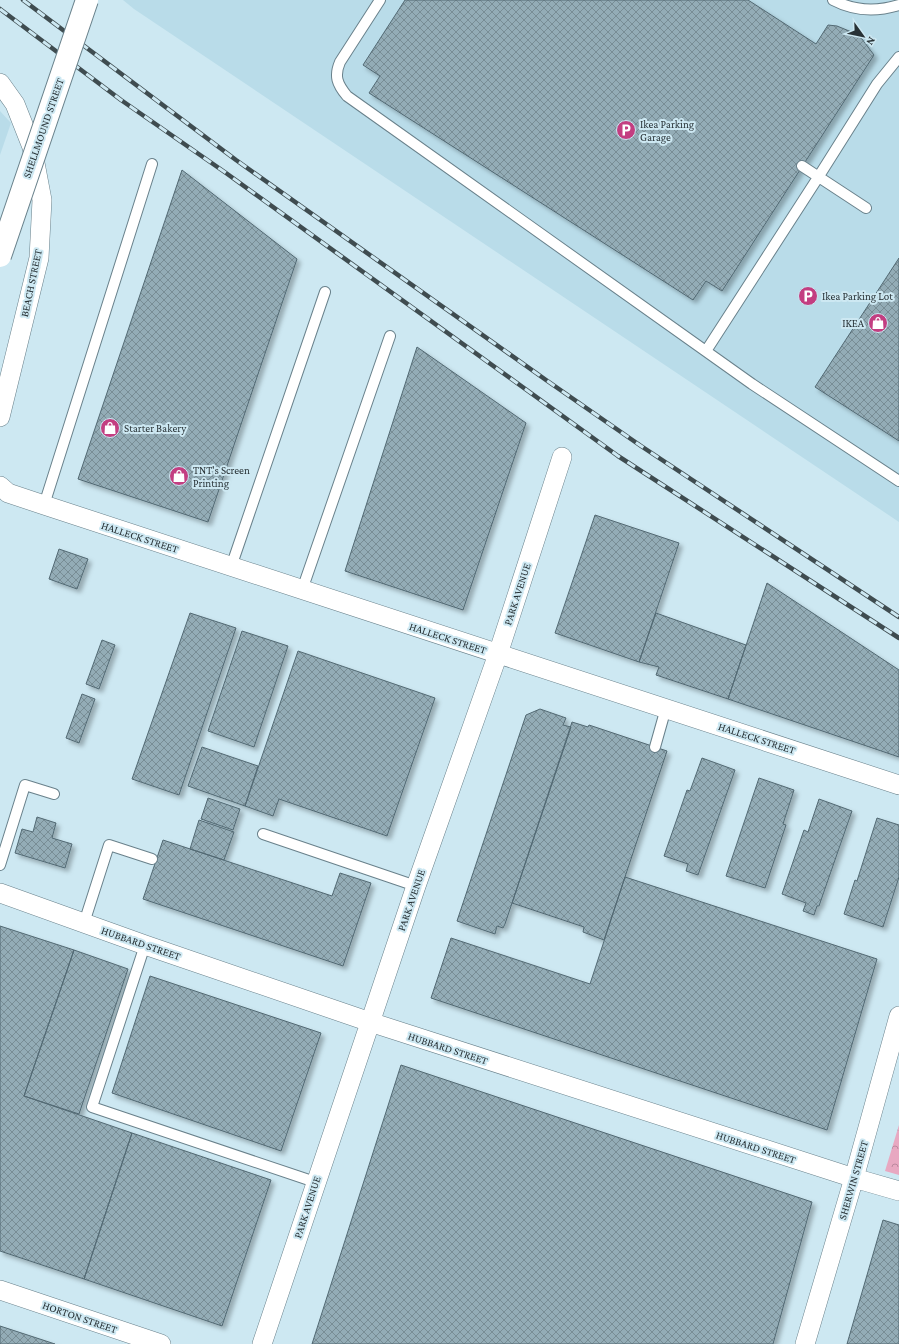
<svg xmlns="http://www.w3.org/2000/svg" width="899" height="1344" font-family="'Crimson Pro',serif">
	<defs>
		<pattern id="park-crowns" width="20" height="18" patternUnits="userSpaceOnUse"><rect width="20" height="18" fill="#e8a8c1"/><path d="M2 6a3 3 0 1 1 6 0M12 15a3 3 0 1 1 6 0" fill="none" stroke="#bc899e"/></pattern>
		<pattern id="building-cross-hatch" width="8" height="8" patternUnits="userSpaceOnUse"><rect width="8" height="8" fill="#93acb6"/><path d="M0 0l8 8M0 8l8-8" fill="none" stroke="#788d95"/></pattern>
		<filter id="shadow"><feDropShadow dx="3.5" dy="3.5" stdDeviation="2" flood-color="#0004"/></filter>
	</defs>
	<rect width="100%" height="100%" fill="#cde8f2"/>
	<path fill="#b9dce9" d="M 123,0 L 899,0 L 899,522 L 134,9 Z
		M 0,111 L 11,123 L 0,155 Z"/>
	<path fill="url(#park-crowns)" d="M 899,1125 L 899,1175 L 885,1171 Z"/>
	<path fill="url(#building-cross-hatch)" stroke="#526973" filter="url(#shadow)" d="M 405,0 L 748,0 L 816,44 L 828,25 L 837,26 L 854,33 L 862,39 L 874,55 L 722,291 L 706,281 L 693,300 L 369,93 L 380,76 L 363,65 Z
		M 182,170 L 297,259 L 208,522 L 78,479 Z
		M 899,258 L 899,441 L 815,387 Z
		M 417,347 L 526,423 L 463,610 L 345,571 Z
		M 595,515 L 679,543 L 639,662 L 555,633 Z
		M 59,549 L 88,559 L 77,589 L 49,579 Z
		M 767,583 L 899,670 L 899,757 L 728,699 Z
		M 190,613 L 236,628 L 179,795 L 132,779 Z
		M 656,613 L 746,645 L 728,699 L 656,675 L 659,667 L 639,662 Z
		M 242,631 L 288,646 L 254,747 L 208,731 Z
		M 102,640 L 115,645 L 99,689 L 86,684 Z
		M 298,651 L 435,698 L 387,836 L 279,799 L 273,816 L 245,806 Z
		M 82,694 L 95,699 L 79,743 L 66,738 Z
		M 540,709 L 566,718 L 563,725 L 571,727 L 505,924 L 503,928 L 497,926 L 495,934 L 457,921 L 526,715 Z
		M 572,722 L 588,727 L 589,725 L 667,751 L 604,940 L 583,932 L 584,927 L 512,903 Z
		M 202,747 L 258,766 L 245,806 L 188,786 Z
		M 702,758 L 735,770 L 698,875 L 686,871 L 688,864 L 664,856 L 687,790 L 690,791 Z
		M 759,778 L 794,790 L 783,824 L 786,825 L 765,888 L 726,876 Z
		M 208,798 L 240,809 L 233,830 L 201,819 Z
		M 819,799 L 852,811 L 819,906 L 817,906 L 814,915 L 803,911 L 806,903 L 782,894 L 804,830 L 808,832 Z
		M 37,817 L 56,823 L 52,838 L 72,844 L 65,868 L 15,853 L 22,829 L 33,832 Z
		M 877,818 L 899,825 L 899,877 L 883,927 L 844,914 L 855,880 L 857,881 Z
		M 199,820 L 234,832 L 224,860 L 190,849 Z
		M 163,840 L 332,896 L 340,873 L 371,883 L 343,966 L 143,899 Z
		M 625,877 L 877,959 L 827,1130 L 431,998 L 451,938 L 590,984 Z
		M 0,926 L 74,950 L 24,1096 L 132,1133 L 84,1279 L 0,1251 Z
		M 74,950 L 128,969 L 79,1114 L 24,1096 Z
		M 150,976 L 321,1033 L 281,1151 L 112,1093 Z
		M 401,1065 L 812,1202 L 773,1344 L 312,1344 Z
		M 132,1133 L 271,1180 L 222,1326 L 84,1279 Z
		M 883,1220 L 899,1225 L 899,1344 L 847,1344 Z
		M 0,1326 L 55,1344 L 0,1344 Z"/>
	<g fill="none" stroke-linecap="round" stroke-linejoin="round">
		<defs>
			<path id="service" d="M 380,0 L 340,62 C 334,76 337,84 347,96 L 752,384 L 899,481
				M 833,0 C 854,11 876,12 899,5
				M 802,166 L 866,208
				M 706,351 L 819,176 L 877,84 L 899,57
				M 44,505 L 152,164
				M 231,567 L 325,292
				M 302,590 L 390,336
				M 655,747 L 666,708
				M 263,834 L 416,886
				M 0,865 L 25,785 L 54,794
				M 84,923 L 109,845 L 152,859
				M 145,945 L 92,1107 L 315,1182"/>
			<path id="minor" d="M 0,83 L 15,104 L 32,147 L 42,200 L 39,258 L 0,417
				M 0,486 L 8,493 L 44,505 L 899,785
				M 0,893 L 145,945 L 370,1022 L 854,1178 L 899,1191
				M 0,1290 L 161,1344
				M 262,1344 L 416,886 L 498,654 L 562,457
				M 805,1344 L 854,1178 L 899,1016"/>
		</defs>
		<use href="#service" stroke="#69818b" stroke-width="12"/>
		<use href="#minor" stroke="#69818b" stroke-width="20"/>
		<use href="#service" stroke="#fff" stroke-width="10"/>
		<use href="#minor" stroke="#fff" stroke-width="19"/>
		<defs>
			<path id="rail" d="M 23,0 L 236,160 L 546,380 L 641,446 L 899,617
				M 0,9 L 121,100 L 226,173 L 618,456 L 899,638"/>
		</defs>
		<use href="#rail" stroke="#3f4c50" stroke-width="4.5"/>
		<use href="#rail" stroke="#cde8f2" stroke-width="3" stroke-dasharray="9" stroke-linecap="butt"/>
		<defs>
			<path id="secondary-bridge" d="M 0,256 L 87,0"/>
		</defs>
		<use href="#secondary-bridge" stroke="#69818b" stroke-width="24" stroke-linecap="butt"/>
		<use href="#secondary-bridge" stroke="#fff" stroke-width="22"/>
	</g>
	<defs>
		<symbol id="parking-disc" viewBox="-11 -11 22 22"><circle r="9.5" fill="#c33e81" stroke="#cde8f2"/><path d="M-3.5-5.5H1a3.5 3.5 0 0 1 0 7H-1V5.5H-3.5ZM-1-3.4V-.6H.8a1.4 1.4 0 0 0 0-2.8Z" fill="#fff"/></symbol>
		<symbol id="shop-disc" viewBox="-11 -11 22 22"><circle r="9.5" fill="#c33e81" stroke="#cde8f2"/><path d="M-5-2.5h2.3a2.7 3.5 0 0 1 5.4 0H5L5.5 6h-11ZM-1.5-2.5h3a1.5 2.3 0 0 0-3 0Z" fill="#fff"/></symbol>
	</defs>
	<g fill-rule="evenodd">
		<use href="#parking-disc" x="615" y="119" width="22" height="22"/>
		<use href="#parking-disc" x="797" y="285" width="22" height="22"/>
		<use href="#shop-disc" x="867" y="312" width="22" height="22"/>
		<use href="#shop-disc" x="99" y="417" width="22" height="22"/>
		<use href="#shop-disc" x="168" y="465" width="22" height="22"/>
	</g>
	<g text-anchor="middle" stroke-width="4" stroke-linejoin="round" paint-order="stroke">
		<g font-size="11" fill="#283236" stroke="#cde8f2" text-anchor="start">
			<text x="640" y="128">Ikea Parking<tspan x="640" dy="13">Garage</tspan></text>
			<text x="822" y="300">Ikea Parking Lot</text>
			<text x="864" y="327" text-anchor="end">IKEA</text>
			<text x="124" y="432">Starter Bakery</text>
			<text x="193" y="474">TNT's Screen<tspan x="193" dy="13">Printing</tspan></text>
		</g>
		<g font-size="11" fill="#283236" stroke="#cde8f2">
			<text transform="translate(43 128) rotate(-71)" y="4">SHELLMOUND STREET</text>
			<text transform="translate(31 283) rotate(-78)" y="4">BEACH STREET</text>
			<text transform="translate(140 537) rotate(18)" y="4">HALLECK STREET</text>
			<text transform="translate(517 594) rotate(-72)" y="4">PARK AVENUE</text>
			<text transform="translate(448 638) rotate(18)" y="4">HALLECK STREET</text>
			<text transform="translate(757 738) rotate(18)" y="4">HALLECK STREET</text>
			<text transform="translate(411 900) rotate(-71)" y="4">PARK AVENUE</text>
			<text transform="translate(141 943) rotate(19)" y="4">HUBBARD STREET</text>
			<text transform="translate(448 1048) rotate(18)" y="4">HUBBARD STREET</text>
			<text transform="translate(756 1147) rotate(18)" y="4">HUBBARD STREET</text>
			<text transform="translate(853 1180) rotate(-74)" y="4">SHERWIN STREET</text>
			<text transform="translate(307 1207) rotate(-72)" y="4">PARK AVENUE</text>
			<text transform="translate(80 1317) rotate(19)" y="4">HORTON STREET</text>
		</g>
	</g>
	<g transform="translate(863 36) rotate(123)" stroke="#cde8f2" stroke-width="3" paint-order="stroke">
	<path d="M0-3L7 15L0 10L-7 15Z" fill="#283236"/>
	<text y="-6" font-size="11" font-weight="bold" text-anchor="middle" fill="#283236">N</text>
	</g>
</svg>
